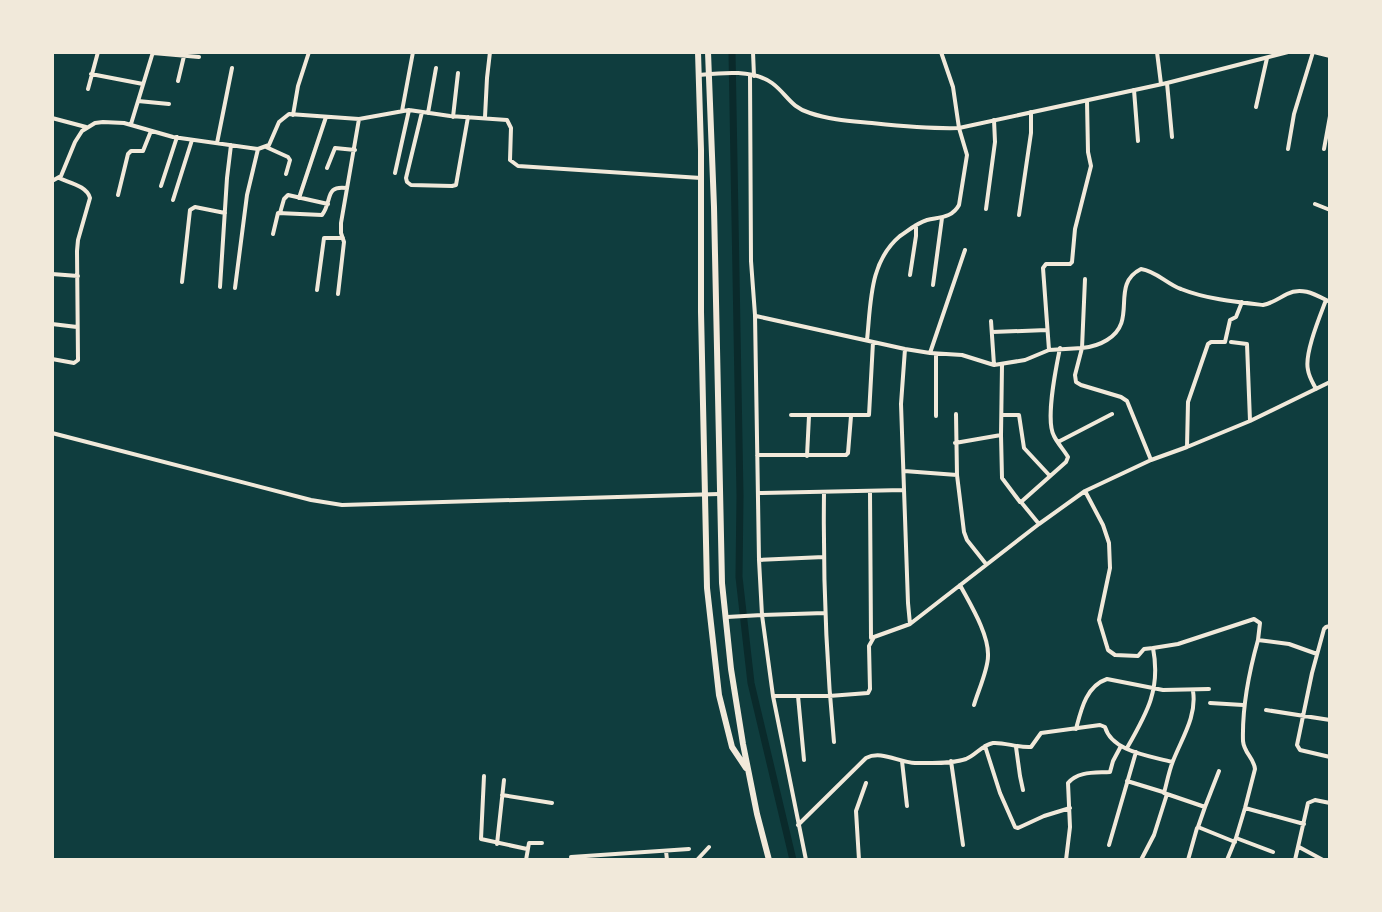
<svg xmlns="http://www.w3.org/2000/svg" width="1382" height="912" font-family="'Sofia Sans Condensed',sans-serif">
	<rect width="100%" height="100%" fill="#0f3d3e"/>
	<g fill="none" stroke-linecap="round" stroke-linejoin="round">
		<path stroke="#0a2a2b" stroke-width="7" d="M 732,52 L 740,496 L 739,577 L 751,683 L 793,860"/>
		<path stroke="#f1e9da" stroke-width="4" d="M 753,52 L 754,76
			M 1157,52 L 1161,84
			M 153,53 L 199,57
			M 91,74 L 143,84
			M 750,75 L 751,261 L 755,315 L 759,560 L 762,615 L 825,613
			M 178,81 L 184,56
			M 1167,83 L 1172,137
			M 88,89 L 98,52
			M 1134,90 L 1138,141
			M 138,101 L 169,104
			M 1256,107 L 1267,58
			M 402,111 L 413,52
			M 422,112 L 406,178 L 407,182 L 411,185 L 452,186 L 456,185 L 468,117
			M 428,113 L 436,68
			M 293,115 L 298,86 L 309,52
			M 453,117 L 458,73
			M 485,117 L 487,78 L 490,52
			M 52,118 L 86,127
			M 131,124 L 153,52
			M 217,143 L 232,68
			M 266,147 L 288,157 L 290,160 L 286,174
			M 1288,149 L 1294,114 L 1313,52
			M 1324,149 L 1330,116
			M 327,168 L 335,148 L 355,150
			M 395,173 L 409,110
			M 52,181 L 61,176 L 75,142 L 82,131 L 95,123 L 103,122 L 124,123 L 173,137 L 258,149 L 269,145 L 279,122 L 289,114 L 359,119 L 409,110 L 450,116 L 507,120 L 511,128 L 510,160 L 518,166 L 701,178
			M 161,186 L 177,137
			M 118,195 L 128,154 L 131,151 L 143,151 L 151,131
			M 299,198 L 326,117
			M 173,200 L 192,140
			M 1315,204 L 1330,210
			M 986,209 L 995,142 L 994,120
			M 280,213 L 284,199 L 288,195 L 328,204
			M 1019,215 L 1031,133 L 1031,112
			M 273,234 L 278,213 L 322,215 C 333,200 324,185 347,188
			M 52,274 L 78,276
			M 910,275 L 916,236 L 916,225
			M 1085,279 L 1082,348 C 1092,347 1099,345 1107,340 C 1139,321 1109,285 1141,269 C 1156,271 1167,284 1181,289 C 1206,299 1236,302 1263,305 C 1273,303 1279,298 1287,294 C 1302,286 1316,295 1330,302
			M 182,282 L 190,210 L 195,207 L 225,213
			M 933,285 L 942,218
			M 220,287 L 227,178 L 231,145
			M 235,288 L 247,195 L 258,149
			M 317,290 L 324,238 L 343,238
			M 338,294 L 344,242 L 341,233 L 341,223 L 359,119
			M 756,316 L 905,349 L 930,353 L 962,355 L 994,365 L 1025,360 L 1049,350 L 1082,348 L 1075,375 L 1076,382 L 1081,385 L 1121,397 L 1127,401 L 1151,460
			M 991,321 L 994,365
			M 52,324 L 77,327
			M 992,332 L 1047,330
			M 867,340 C 871,303 869,262 900,236 C 909,230 917,223 927,220 C 940,217 952,218 959,205 L 967,155 L 959,128 L 953,87 L 941,52
			M 1231,342 L 1247,344 L 1250,421
			M 905,349 L 901,404 L 908,603 L 910,624
			M 1049,350 L 1043,268 L 1046,264 L 1070,264 L 1072,262 L 1075,229 L 1091,166 L 1088,152 L 1087,101
			M 930,353 L 965,250
			M 52,359 L 74,363 L 78,360 L 77,251 L 78,240 L 90,198 C 87,186 70,183 59,178
			M 1316,389 C 1313,383 1309,377 1308,370 C 1304,354 1320,316 1326,300
			M 956,414 L 957,475 L 964,532 L 967,540 L 986,564
			M 791,415 L 869,415 L 873,342
			M 1002,415 L 1019,415 L 1024,448 L 1050,476
			M 936,416 L 936,354
			M 1001,435 L 1002,478 L 1020,502
			M 1058,442 L 1112,414
			M 955,443 L 1001,435 L 1002,365
			M 1187,447 L 1250,421 L 1330,382
			M 757,455 L 846,455 L 848,453 L 851,416
			M 807,456 L 809,416
			M 904,471 L 957,475
			M 1085,491 L 1103,525 L 1109,543 L 1110,568 L 1099,620 L 1108,650 L 1115,655 L 1138,656 L 1144,649 L 1153,648
			M 870,492 L 871,638
			M 759,493 L 904,490
			M 824,493 C 823,576 826,659 834,742
			M 1039,524 L 1021,502 L 1066,462 L 1068,457 C 1064,450 1058,444 1054,436 C 1045,420 1056,368 1060,348
			M 759,560 L 824,557
			M 960,585 C 970,604 989,634 988,656 C 988,670 978,691 974,705
			M 727,617 L 762,615 L 773,696 L 829,696 L 868,693 L 870,689 L 869,646 L 874,637 L 910,624 L 1039,524 L 1085,491 L 1151,460 L 1187,447 L 1188,402 L 1208,344 L 1211,342 L 1225,342 L 1230,320 L 1236,317 L 1242,302
			M 1330,626 L 1326,627 L 1324,629 L 1312,673 L 1297,745 L 1300,750 L 1330,757
			M 1193,691 C 1197,716 1182,738 1173,761 C 1169,771 1167,782 1164,793 L 1205,807 L 1198,827 L 1235,842
			M 773,696 L 806,860
			M 798,696 L 804,760
			M 1210,703 L 1243,705
			M 1266,710 L 1330,720
			M 1076,729 C 1081,710 1086,686 1107,679 L 1163,690 L 1209,689
			M 985,746 L 1000,793 L 1015,827 L 1018,828 L 1044,816 L 1070,808
			M 1016,747 L 1020,776 L 1023,790
			M 1127,748 C 1147,713 1161,689 1153,648 L 1178,644 L 1254,619 L 1260,623 L 1258,640
			M 902,761 L 907,806
			M 951,761 L 963,845
			M 484,776 L 481,839 L 527,849
			M 1127,781 L 1163,792
			M 502,795 L 552,803
			M 1205,807 L 1219,771
			M 1245,808 L 1304,824
			M 798,825 L 866,758 C 881,750 898,762 915,763 C 931,763 951,764 966,759 C 976,755 982,745 993,743 C 1004,742 1018,748 1031,747 L 1041,733 L 1100,725 L 1105,727 C 1112,752 1151,756 1172,762
			M 1236,838 L 1245,808 L 1255,769 C 1254,758 1244,753 1243,741 C 1242,707 1249,672 1258,640 L 1289,644 L 1317,654
			M 497,844 L 504,780
			M 1109,845 L 1136,752
			M 1299,847 L 1323,860
			M 666,851 L 667,860
			M 571,857 L 689,849
			M 526,860 L 529,843 L 542,843
			M 697,860 L 709,847
			M 859,860 L 856,811 L 866,783
			M 1066,860 L 1070,827 L 1068,783 C 1078,771 1095,773 1110,772 L 1113,761 L 1121,746
			M 1141,860 L 1154,835 L 1167,794
			M 1188,860 L 1197,828
			M 1227,860 L 1236,838 L 1273,852
			M 1295,860 L 1308,803 L 1315,800 L 1330,803"/>
		<path stroke="#f1e9da" stroke-width="4" d="M 1314,52 L 1330,56
			M 698,75 C 720,73 753,69 772,83 C 787,94 790,107 810,113 C 830,120 851,121 872,123 C 901,126 929,129 959,128 L 1167,83 L 1288,52
			M 52,433 L 311,500 L 342,505 L 719,494"/>
		<path stroke="#f1e9da" stroke-width="6" d="M 698,52 L 701,150 L 701,312 L 707,588 L 719,695 L 732,747 L 746,768
			M 708,52 L 714,207 L 722,583 L 731,669 L 743,744 L 757,814 L 769,860"/>
	</g>
	<rect width="1382" height="912" fill="none" stroke="#f1e9da" stroke-width="108"/>
</svg>
